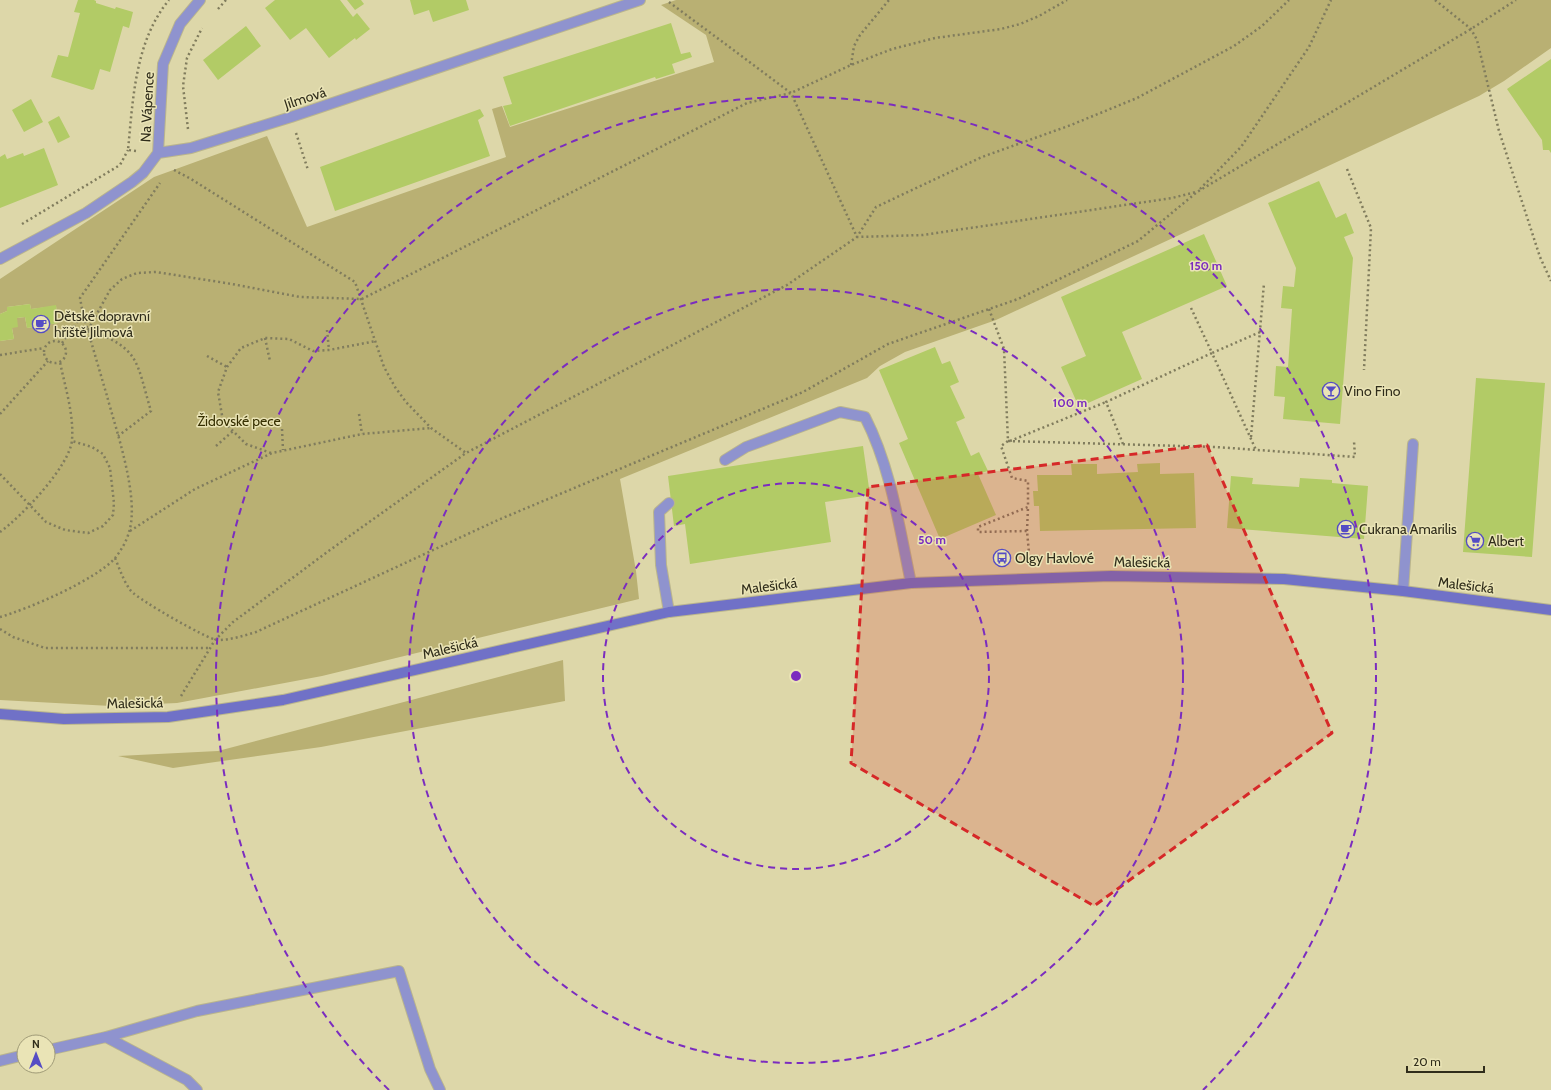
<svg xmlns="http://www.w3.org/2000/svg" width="1551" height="1090" font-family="Cabin,sans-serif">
	<rect width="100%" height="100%" fill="#ddd7a9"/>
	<path fill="#b9b073" d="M 676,0 L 1551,0 L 1551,48 L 1504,81 L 1479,96 L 996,320 L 905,352 L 880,366 L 867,378 L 620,479 L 636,571 L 639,599 L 322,676 L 177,703 L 111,706 L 0,700 L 0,341 L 14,339 L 12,328 L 17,318 L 25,317 L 27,328 L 58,323 L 56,306 L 31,309 L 30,304 L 7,307 L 7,311 L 0,314 L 0,279 L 154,177 L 267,136 L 307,227 L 506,157 L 492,109 L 502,106 L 510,127 L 714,62 L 706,35 L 661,5 Z
		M 563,660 L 565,701 L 321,747 L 173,768 L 118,756 L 218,751 Z"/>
	<path fill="#b2cb66" d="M 78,0 L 94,0 L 96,1 L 96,3 L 115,9 L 116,7 L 133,12 L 129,28 L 123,26 L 110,72 L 100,69 L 94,89 L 92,90 L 51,77 L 58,55 L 68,57 L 80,13 L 74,12 Z
		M 275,0 L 340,0 L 353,17 L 357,13 L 370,29 L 356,40 L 355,38 L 329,58 L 306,28 L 290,40 L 265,8 Z
		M 347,0 L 361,0 L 364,4 L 355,10 Z
		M 410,0 L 466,0 L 469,10 L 433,22 L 429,10 L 414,15 Z
		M 671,23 L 681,54 L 690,52 L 692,57 L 672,64 L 675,73 L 656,79 L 655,77 L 510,126 L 503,106 L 512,104 L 503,77 Z
		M 246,26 L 261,46 L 218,80 L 203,60 Z
		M 1551,59 L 1551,153 L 1549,150 L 1543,150 L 1542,140 L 1507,89 Z
		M 31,99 L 43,122 L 24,132 L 12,110 Z
		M 480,109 L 484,116 L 478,120 L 490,156 L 335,211 L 320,167 Z
		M 59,116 L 70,137 L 58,143 L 48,122 Z
		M 44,148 L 58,185 L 0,208 L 0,157 L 5,154 L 7,159 L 23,153 L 24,156 Z
		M 1319,181 L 1336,218 L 1346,213 L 1354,233 L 1344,237 L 1353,258 L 1340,424 L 1283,419 L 1285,397 L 1274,396 L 1276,366 L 1288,367 L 1292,309 L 1281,308 L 1283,286 L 1294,287 L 1296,268 L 1268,203 Z
		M 1204,234 L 1227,286 L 1122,332 L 1142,379 L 1079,407 L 1061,367 L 1086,356 L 1061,297 Z
		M 30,304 L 31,309 L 56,305 L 58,323 L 27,328 L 25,317 L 17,318 L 18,327 L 12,328 L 14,339 L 0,341 L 0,314 L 7,311 L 7,307 Z
		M 935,347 L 942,364 L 950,361 L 959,382 L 950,386 L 965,418 L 956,422 L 971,456 L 979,452 L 988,471 L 978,474 L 996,515 L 940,539 L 899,443 L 908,439 L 879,370 Z
		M 1476,378 L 1545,383 L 1532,557 L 1463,552 Z
		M 863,446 L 870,495 L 825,502 L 831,542 L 690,564 L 685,524 L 674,526 L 668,476 Z
		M 1160,463 L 1160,474 L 1194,473 L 1196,528 L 1040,531 L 1039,506 L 1034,506 L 1033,491 L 1038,491 L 1037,475 L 1072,475 L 1071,464 L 1097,464 L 1097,474 L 1138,472 L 1137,464 Z
		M 1231,476 L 1253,478 L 1252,484 L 1299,487 L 1300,478 L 1332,480 L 1332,483 L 1368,486 L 1364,539 L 1227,528 Z"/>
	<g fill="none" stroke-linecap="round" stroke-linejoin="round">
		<defs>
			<path id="lane" d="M 725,460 L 746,447 L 840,412 L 865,417 C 891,468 899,526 911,583
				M 669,503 L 659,512 L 661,565 L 669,612
				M 106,1037 L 187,1080 L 197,1090
				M 48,1050 L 106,1037 L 197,1011 L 399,971 L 430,1069 L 440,1090
				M 0,1061 L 24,1055"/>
			<path id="street" d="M 158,153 L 163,64 L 180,24 L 200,0
				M 0,259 L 86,213 L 132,182 L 143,173 L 158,153 L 191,148 L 291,117 L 640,0
				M 1403,591 L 1413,444"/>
			<path id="secondary" d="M 0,714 L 64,719 L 168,717 L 283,700 L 669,612 L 911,583 L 1111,576 L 1284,579 L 1403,591 L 1551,610"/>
		</defs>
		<use href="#lane" stroke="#bab58d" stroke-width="12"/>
		<use href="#street" stroke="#bab58d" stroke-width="12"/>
		<use href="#secondary" stroke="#bab58d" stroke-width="12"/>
		<path stroke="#807c5d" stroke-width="2.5" stroke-dasharray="2 3" stroke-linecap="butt" d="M 1435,0 L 1471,29 L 1477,40 L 1499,131 L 1540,257 L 1551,281
			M 669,2 L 791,93 L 857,237 L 923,235 L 1172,198 L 1196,192
			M 218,9 L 226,0
			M 851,65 L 854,46 L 860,35 L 889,0
			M 188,129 L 183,86 L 187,58 L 202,28
			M 296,133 L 308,170
			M 136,151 L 128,150 C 133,99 135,41 169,0
			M 1347,169 L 1371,228 L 1364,370
			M 174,170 L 191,179 L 355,282 L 384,367 L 395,387 L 406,402 L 431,428 L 466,453
			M 1200,189 L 1241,147 L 1309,47 L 1331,0
			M 22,224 L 120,165 L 128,150
			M 1191,308 L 1212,353 L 1260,332
			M 989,309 L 1004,349 L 1008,441 L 1001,446 L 1012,478 L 1028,481 L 1028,507 L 978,527 L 978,532 L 1027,531 L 1029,553
			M 88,330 L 110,290 L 122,279 L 137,273 L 156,272 L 232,284 L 300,297 L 362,299 L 747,103 L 791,93 L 851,65 L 892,49 L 935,38 L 1001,29 L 1020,24 L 1039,16 L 1067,0
			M 88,330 C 141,348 136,362 151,411 L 118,436
			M 327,330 L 329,350
			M 265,338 L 270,361
			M44 352a11 11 0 1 1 22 0a11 11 0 1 1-22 0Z
			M 62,343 L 83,314
			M 0,355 L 44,348
			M 207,356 L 227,367
			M 0,414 L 48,361
			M 359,414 L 362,434
			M 282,429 L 283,450
			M 1251,437 L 1264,283
			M 1008,441 L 1216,447 L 1355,457 L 1354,441
			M 1010,441 L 1106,402
			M 1123,444 L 1106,402 L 1212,353 L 1256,450
			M 216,446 L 233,431
			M 271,453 L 246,444 L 223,421 L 218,392 L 227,367 L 241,348 L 265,338 L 289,339 L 313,351 L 329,350 L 376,341
			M 0,474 L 46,522 L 65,530 L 88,533 L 103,526 L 113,515 L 114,503 L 110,468 L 103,454 L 92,447 L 72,441
			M 130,531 L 195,489 L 272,453 L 362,434 L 431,428
			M 1027,531 L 1028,507
			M 0,532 C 21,517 70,466 72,440 C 74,414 65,387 60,362
			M 115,558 C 120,570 124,582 131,591 C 139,600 207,639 217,640 C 230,640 243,636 256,632 L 498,520 L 803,392 L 888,344 L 1018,299 L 1138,241 L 1197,192 L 1471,29 L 1516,0
			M 0,617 C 28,609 96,580 115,558 C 121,551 127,540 129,532 C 140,498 116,430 107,396 C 99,369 91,341 83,314 L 80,298 L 160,183
			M 0,629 L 13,637 L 45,648 L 210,648
			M 181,696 L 215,640 L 233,622 L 330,550 L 466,453 L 787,285 L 857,237 L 876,207 L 982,157 L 1071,125 L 1137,98 L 1234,46 L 1262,26 L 1289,0"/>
		<use href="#lane" stroke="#8f93ce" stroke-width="10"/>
		<use href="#street" stroke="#8f93ce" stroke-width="10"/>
		<use href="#secondary" stroke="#7071c7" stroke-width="10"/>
	</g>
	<path fill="#d62828" fill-opacity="0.2" stroke="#d62828" stroke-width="3" stroke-dasharray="8 5" stroke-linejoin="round" d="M 1207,445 L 1332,733 L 1094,906 L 851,763 L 868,487 Z"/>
	<g fill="none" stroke="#7b2cbf" stroke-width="2" stroke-dasharray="7 5">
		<circle cx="796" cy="676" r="193"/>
		<circle cx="796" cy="676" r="387"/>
		<path d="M389 1090A580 580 0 1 1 1203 1090"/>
	</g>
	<defs>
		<symbol id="cafe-ring" viewBox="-11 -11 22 22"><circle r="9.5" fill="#eae4b6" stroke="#554cc4" stroke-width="1.5"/><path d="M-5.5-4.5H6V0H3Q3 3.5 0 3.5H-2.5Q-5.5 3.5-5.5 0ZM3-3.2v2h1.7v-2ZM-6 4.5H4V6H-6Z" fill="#554cc4"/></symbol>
		<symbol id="bar-ring" viewBox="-11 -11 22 22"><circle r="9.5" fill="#eae4b6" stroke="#554cc4" stroke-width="1.5"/><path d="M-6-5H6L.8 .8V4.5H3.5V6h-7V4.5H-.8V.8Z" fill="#554cc4"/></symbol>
		<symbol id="supermarket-ring" viewBox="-11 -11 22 22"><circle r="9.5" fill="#eae4b6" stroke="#554cc4" stroke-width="1.5"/><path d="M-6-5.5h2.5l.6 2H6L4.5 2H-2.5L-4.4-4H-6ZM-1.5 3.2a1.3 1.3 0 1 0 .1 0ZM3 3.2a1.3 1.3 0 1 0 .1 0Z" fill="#554cc4"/></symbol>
		<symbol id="bus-ring" viewBox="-11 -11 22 22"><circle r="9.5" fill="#eae4b6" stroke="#554cc4" stroke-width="1.5"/><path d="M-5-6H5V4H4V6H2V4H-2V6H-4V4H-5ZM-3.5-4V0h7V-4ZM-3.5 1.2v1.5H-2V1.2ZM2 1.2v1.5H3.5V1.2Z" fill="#554cc4"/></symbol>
	</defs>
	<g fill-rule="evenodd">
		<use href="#cafe-ring" x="31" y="314" width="20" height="20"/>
		<use href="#bar-ring" x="1321" y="381" width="20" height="20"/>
		<use href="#cafe-ring" x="1336" y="519" width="20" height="20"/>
		<use href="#supermarket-ring" x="1465" y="531" width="20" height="20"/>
		<use href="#bus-ring" x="992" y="548" width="20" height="20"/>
	</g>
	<g text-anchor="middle" stroke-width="3" stroke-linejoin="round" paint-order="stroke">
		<g font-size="14" fill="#302d1b" stroke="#eae4b6">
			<text transform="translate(305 98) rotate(-18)" y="5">Jilmová</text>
			<text transform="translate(147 107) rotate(-87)" y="5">Na Vápence</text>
			<text transform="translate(1142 562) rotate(1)" y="5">Malešická</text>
			<text transform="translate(1466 585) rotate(7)" y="5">Malešická</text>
			<text transform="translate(769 586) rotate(-7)" y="5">Malešická</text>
			<text transform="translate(450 648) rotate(-13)" y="5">Malešická</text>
			<text transform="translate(135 703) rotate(-1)" y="5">Malešická</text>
		</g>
		<g font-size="14" fill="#302d1b" stroke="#eae4b6" text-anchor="start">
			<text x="54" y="321">Dětské dopravní<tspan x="54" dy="16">hřiště Jilmová</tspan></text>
			<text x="1344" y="396">Vino Fino</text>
			<text x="1359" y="534">Cukrana Amarilis</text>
			<text x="1488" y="546">Albert</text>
			<text x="1015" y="563">Olgy Havlové</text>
		</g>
		<g font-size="14" fill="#362f00" stroke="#eae4b6">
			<text x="239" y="426">Židovské pece</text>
		</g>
	</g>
	<circle cx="796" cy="676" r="6" fill="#7b2cbf" stroke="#eae4b6" stroke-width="2"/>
	<g font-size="12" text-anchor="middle" font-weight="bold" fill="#7b2cbf" stroke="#eae4b6" stroke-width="3" stroke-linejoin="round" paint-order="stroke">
		<text x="1206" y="270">150 m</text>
		<text x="1070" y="407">100 m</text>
		<text x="932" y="544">50 m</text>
	</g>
	<g transform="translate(36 1054)"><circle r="19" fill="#eae4b6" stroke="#a09b78"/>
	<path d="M0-3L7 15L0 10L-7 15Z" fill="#554cc4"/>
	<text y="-6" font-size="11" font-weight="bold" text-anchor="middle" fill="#302d1b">N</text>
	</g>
	<path d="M1407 1066v6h77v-6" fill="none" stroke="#302d1b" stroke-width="2"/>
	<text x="1413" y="1066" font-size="12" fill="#302d1b" stroke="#eae4b6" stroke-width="3" paint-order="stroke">20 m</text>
</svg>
